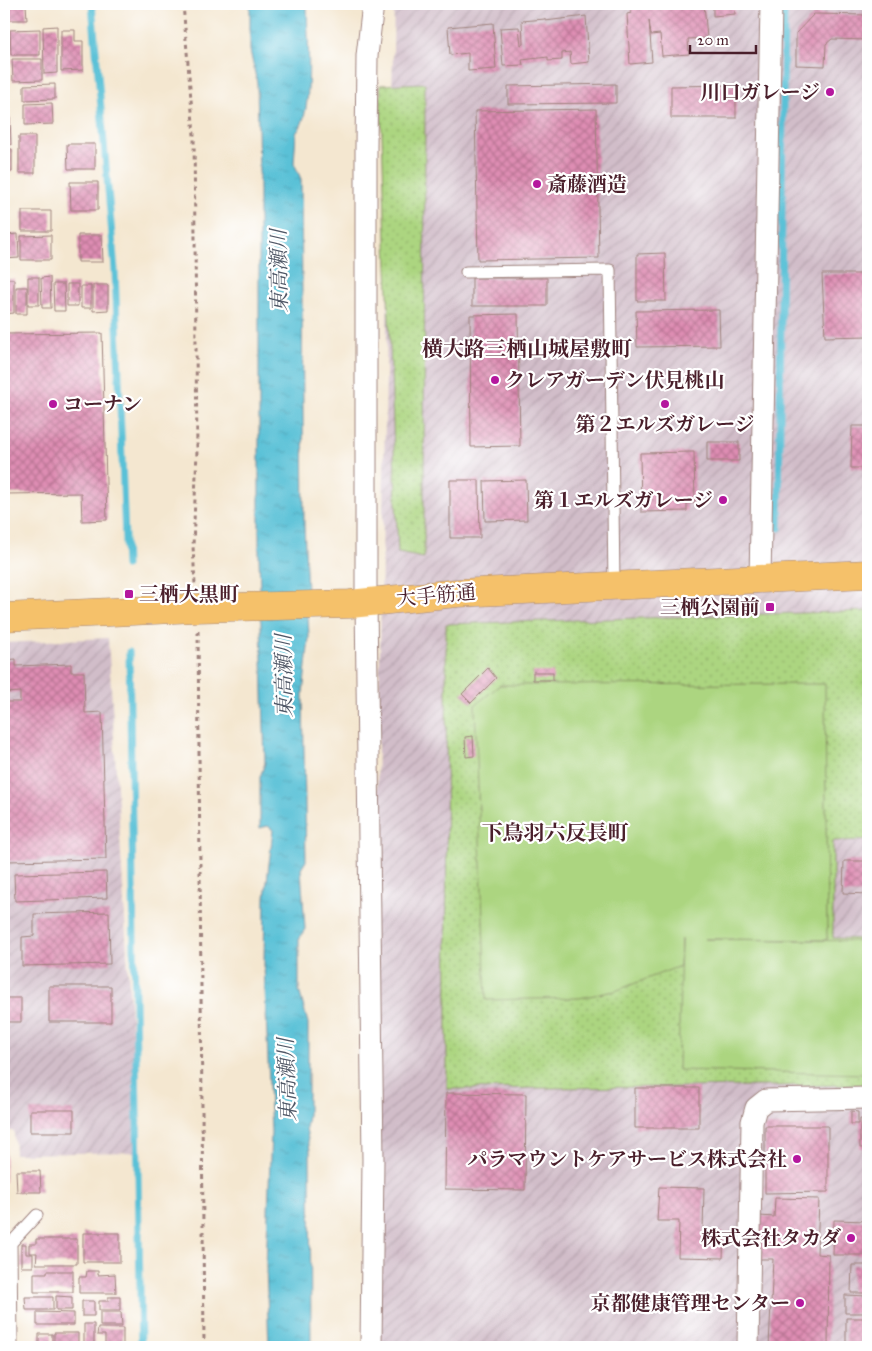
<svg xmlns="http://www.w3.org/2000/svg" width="872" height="1351" font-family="'IM FELL Great Primer','Noto Serif JP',serif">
	<defs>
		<pattern id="industrial-furrows" width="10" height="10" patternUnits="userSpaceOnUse" patternTransform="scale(1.25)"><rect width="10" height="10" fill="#d1bdc9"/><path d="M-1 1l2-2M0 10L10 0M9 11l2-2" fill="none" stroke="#b5a2ad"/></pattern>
		<pattern id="grass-dots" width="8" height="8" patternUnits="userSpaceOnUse" patternTransform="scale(1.25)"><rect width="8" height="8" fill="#acd580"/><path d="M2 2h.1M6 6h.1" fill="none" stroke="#96b66f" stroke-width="1.8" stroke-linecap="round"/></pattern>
		<pattern id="water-ripples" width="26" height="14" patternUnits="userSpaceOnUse" patternTransform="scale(1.25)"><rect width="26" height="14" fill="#5ac1d7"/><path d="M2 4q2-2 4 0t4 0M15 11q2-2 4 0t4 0" fill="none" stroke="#50a5b9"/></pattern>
		<pattern id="building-cross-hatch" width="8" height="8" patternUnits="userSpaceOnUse" patternTransform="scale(1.25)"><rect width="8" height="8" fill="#de8db3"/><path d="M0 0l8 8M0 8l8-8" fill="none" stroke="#b67392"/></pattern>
	</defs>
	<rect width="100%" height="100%" fill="#fff"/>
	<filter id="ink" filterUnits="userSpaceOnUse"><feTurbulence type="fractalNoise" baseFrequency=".02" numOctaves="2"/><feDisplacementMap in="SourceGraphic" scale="10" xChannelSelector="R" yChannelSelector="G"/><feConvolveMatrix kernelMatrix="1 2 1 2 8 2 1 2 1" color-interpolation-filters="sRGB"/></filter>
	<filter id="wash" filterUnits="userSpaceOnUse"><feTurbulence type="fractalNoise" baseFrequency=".0096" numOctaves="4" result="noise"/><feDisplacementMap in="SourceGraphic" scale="20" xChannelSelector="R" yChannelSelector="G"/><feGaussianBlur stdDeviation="1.12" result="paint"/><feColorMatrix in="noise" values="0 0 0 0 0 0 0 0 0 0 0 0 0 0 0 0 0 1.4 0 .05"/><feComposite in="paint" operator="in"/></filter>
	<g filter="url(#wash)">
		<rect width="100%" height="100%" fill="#f4e7d0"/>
		<path fill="url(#industrial-furrows)" d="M 394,4 L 868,4 L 868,1347 L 365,1347 Z
			M 108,638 L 139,1152 L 15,1154 L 14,1131 L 4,1131 L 4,643 Z"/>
		<path fill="url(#grass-dots)" stroke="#7b7a56" d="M 425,83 L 424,558 L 398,553 L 380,85 Z
			M 868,611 L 868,840 L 833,841 L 833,938 L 868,939 L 868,1085 L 447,1089 L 446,624 Z"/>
		<path fill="#acd580" stroke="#7b7a56" d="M 825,684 L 827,940 L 704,939 L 868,941 L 868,1074 L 678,1070 L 681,939 L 680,966 L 615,991 L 579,998 L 486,1000 L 475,705 L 500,685 Z"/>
		<path fill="url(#water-ripples)" stroke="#527081" d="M 250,4 L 307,4 C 307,33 315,115 296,133 L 294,163 L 301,179 L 304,524 L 309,638 L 303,694 L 306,861 L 301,869 L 305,929 L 299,939 L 299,990 L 308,1023 L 308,1116 L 306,1128 L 310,1150 L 311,1347 L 269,1347 L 266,1266 L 271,1132 L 264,965 L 265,898 L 273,830 L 268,826 L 260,828 L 260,777 L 265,763 L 259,556 L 259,171 L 257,83 L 250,50 Z"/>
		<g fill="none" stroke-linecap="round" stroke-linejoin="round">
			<path stroke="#5ac1d7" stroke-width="7" d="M 92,4 L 115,270 L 126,566
				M 779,528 L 784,4
				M 129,652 L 141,1347"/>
		</g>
		<g id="blocks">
			<path fill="url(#building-cross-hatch)" d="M 8,4 L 26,4 L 27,20 L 8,20 Z
				M 631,4 L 704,4 L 707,38 L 688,39 L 689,54 L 662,56 L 660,34 L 651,35 L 649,20 L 652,62 L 630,64 L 627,14 L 631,13 Z
				M 713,4 L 734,4 L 735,14 L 713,16 Z
				M 814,14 L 868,15 L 868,40 L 832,39 L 826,44 L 825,66 L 796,65 L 796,33 Z
				M 586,16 L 589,62 L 571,64 L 570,52 L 562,53 L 562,60 L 548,61 L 548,57 L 522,60 L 523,65 L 503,66 L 500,28 L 519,27 L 521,45 L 523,44 L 522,21 L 545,19 L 545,21 Z
				M 493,23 L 496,69 L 468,71 L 468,53 L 450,55 L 448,27 Z
				M 57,26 L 57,73 L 44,74 L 43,27 Z
				M 40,29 L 40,55 L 11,55 L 10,30 Z
				M 61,30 L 75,30 L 75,41 L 83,41 L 83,70 L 61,71 Z
				M 12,59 L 42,59 L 42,80 L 13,81 Z
				M 55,84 L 55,99 L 24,100 L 24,85 Z
				M 616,84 L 616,103 L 508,104 L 508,86 Z
				M 736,85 L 736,118 L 671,118 L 671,86 Z
				M 52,103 L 53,124 L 25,125 L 25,104 Z
				M 596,109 L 599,258 L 478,260 L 475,111 Z
				M 4,117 L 10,117 L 11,145 L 4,145 Z
				M 19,136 L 35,136 L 35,173 L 19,173 Z
				M 67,144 L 95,144 L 95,169 L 68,169 Z
				M 4,149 L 12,149 L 12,172 L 4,172 Z
				M 70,182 L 98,182 L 98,210 L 71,210 Z
				M 4,197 L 7,197 L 8,222 L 4,223 Z
				M 22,211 L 51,211 L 51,231 L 22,231 Z
				M 18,234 L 19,258 L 4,259 L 4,235 Z
				M 51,235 L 51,260 L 21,260 L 21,236 Z
				M 78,235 L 102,235 L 103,262 L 78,262 Z
				M 665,253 L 666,301 L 637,301 L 637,254 Z
				M 822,274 L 868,274 L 868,336 L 825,337 Z
				M 28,277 L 39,277 L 39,305 L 28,305 Z
				M 50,277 L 51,308 L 42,308 L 41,278 Z
				M 472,278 L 547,278 L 547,306 L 472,306 Z
				M 4,279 L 14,279 L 14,313 L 4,314 Z
				M 53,284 L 64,284 L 65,311 L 54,311 Z
				M 67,284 L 78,284 L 78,306 L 67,306 Z
				M 93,285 L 108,285 L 108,310 L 93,311 Z
				M 81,286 L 91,286 L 91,308 L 81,308 Z
				M 16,287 L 27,287 L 27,314 L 16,314 Z
				M 719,310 L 720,346 L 637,347 L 636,311 Z
				M 518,314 L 520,446 L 471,447 L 470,315 Z
				M 102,333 L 107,520 L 82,521 L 81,493 L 4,494 L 4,334 Z
				M 852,426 L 868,426 L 868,468 L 851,468 Z
				M 707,442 L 739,442 L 739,461 L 707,461 Z
				M 694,452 L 695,503 L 687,503 L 687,511 L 641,512 L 640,453 Z
				M 450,480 L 479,480 L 480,538 L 450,538 Z
				M 526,480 L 527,520 L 485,521 L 484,481 Z
				M 16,659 L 16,666 L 71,664 L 71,672 L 84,672 L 85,713 L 102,712 L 106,859 L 7,861 L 4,702 L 20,702 L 20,692 L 4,693 L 4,660 Z
				M 488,668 L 496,678 L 471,703 L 462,694 Z
				M 533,672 L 553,672 L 553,680 L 533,680 Z
				M 473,736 L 474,756 L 466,757 L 465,737 Z
				M 844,861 L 868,861 L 868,894 L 843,893 Z
				M 106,872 L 107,898 L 15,901 L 14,874 Z
				M 109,912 L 110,964 L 22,966 L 22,937 L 34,936 L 34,914 Z
				M 49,986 L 111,986 L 111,1022 L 49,1022 Z
				M 4,998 L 21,998 L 21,1022 L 4,1022 Z
				M 635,1088 L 699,1088 L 699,1128 L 635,1128 Z
				M 446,1093 L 526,1094 L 525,1190 L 445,1189 Z
				M 30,1110 L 74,1110 L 74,1132 L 30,1132 Z
				M 851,1111 L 858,1112 L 858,1124 L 851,1124 Z
				M 860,1119 L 868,1119 L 868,1148 L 860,1148 Z
				M 765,1126 L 828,1126 L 828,1192 L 765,1193 Z
				M 4,1139 L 6,1139 L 5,1182 L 4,1182 Z
				M 16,1171 L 40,1171 L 41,1192 L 17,1192 Z
				M 659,1187 L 704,1188 L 703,1232 L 724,1232 L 723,1258 L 678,1257 L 679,1221 L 657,1221 Z
				M 775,1198 L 819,1199 L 817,1254 L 829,1255 L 828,1347 L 769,1347 L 773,1259 L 760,1259 L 760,1216 L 774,1217 Z
				M 834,1220 L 868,1221 L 868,1255 L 833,1255 Z
				M 83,1233 L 120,1233 L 120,1262 L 83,1262 Z
				M 4,1234 L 6,1234 L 6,1256 L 4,1256 Z
				M 36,1239 L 77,1239 L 77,1264 L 36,1264 L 37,1253 L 29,1253 L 29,1244 L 36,1244 Z
				M 21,1244 L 26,1244 L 26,1254 L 33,1254 L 33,1267 L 21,1267 Z
				M 852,1265 L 868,1265 L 868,1293 L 851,1293 Z
				M 47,1271 L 73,1271 L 73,1292 L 34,1292 L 34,1273 L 47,1273 Z
				M 87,1271 L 98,1271 L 98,1275 L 115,1274 L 116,1293 L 79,1293 L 79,1277 L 86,1277 Z
				M 845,1295 L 868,1296 L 868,1313 L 845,1313 Z
				M 56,1296 L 72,1297 L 72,1310 L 56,1310 Z
				M 25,1297 L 53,1297 L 53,1310 L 26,1310 Z
				M 108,1297 L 120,1297 L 120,1310 L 99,1310 L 99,1301 L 108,1301 Z
				M 82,1301 L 94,1301 L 94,1316 L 82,1316 Z
				M 37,1312 L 74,1313 L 74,1325 L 37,1325 Z
				M 100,1312 L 121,1312 L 122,1326 L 100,1326 Z
				M 846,1318 L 868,1318 L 868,1347 L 846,1347 Z
				M 84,1324 L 94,1324 L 94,1345 L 84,1345 Z
				M 98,1328 L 123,1328 L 123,1346 L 105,1346 L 105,1335 L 97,1335 Z
				M 54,1333 L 78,1333 L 78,1347 L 54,1347 Z
				M 39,1334 L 52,1334 L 52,1347 L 39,1347 Z"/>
		</g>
	</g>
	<g filter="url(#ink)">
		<use href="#blocks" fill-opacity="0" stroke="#9f837e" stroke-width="1"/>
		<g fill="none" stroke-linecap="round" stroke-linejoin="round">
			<defs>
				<path id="service" d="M 466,272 L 610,270 L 614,584
					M 12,1347 L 11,1243 L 37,1215"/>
				<path id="minor" d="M 760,579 L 771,4
					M 371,1347 L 373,1159 L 366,601 L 366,147 L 367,56 L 373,4
					M 748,1347 L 752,1122 L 756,1108 L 766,1100 L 868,1098"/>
				<path id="primary" d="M 4,617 L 196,608 L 350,604 L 457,593 L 868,574"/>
			</defs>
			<use href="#service" stroke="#9f837e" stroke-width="13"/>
			<use href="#minor" stroke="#9f837e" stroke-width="23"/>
			<use href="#primary" stroke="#9f837e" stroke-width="29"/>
			<path stroke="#9f837e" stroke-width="3" stroke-dasharray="4 4" stroke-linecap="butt" d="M 183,4 L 194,135 L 197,451 L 193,546 L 195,585
				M 198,631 L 204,1347"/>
			<use href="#service" stroke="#fff" stroke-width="11"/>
			<use href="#minor" stroke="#fff" stroke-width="21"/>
			<use href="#primary" stroke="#f5c16b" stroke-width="28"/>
		</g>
	</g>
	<g fill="#b5179e" stroke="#fff" stroke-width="2">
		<circle cx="830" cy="92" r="5"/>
		<circle cx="537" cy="184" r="5"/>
		<circle cx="495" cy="380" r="5"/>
		<circle cx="53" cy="404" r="5"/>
		<circle cx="665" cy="404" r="5"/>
		<circle cx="723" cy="500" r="5"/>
		<rect x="124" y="589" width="10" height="10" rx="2.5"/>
		<rect x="765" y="602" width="10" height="10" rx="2.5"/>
		<circle cx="797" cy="1159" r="5"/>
		<circle cx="851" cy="1238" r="5"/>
		<circle cx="800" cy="1303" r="5"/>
	</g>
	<g text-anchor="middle" stroke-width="4.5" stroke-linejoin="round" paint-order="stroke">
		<g font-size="20" font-weight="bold" fill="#4a1f2b" stroke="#fff" text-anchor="end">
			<text x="820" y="99">川口ガレージ</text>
			<text x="547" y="191" text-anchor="start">斎藤酒造</text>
			<text x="505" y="387" text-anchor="start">クレアガーデン伏見桃山</text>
			<text x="63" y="411" text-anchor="start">コーナン</text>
			<text x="665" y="431" text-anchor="middle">第２エルズガレージ</text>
			<text x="713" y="507">第１エルズガレージ</text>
			<text x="139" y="601" text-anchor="start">三栖大黒町</text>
			<text x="760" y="614">三栖公園前</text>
			<text x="787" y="1166">パラマウントケアサービス株式会社</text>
			<text x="841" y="1245">株式会社タカダ</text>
			<text x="790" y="1310">京都健康管理センター</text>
		</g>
		<g font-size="20" fill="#4a1f2b" stroke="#fff">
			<text transform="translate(436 595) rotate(-5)" y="7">大手筋通</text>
		</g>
		<g font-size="21" font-style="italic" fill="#505867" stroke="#fff">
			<text transform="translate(279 271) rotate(-91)" y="7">東高瀬川</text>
			<text transform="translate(284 676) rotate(-91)" y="7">東高瀬川</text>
			<text transform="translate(287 1080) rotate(-92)" y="7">東高瀬川</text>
		</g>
		<g font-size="21" font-weight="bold" fill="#4a1f2b" stroke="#fff">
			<text x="527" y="356">横大路三栖山城屋敷町</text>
			<text x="555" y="840">下鳥羽六反長町</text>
		</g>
	</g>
	<rect width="872" height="1351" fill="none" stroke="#fff" stroke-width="20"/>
	<path d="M690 45v8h66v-8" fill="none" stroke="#4a1f2b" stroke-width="2.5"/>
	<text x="697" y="45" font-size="15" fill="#4a1f2b" stroke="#ffffff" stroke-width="4" paint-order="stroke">20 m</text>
</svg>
